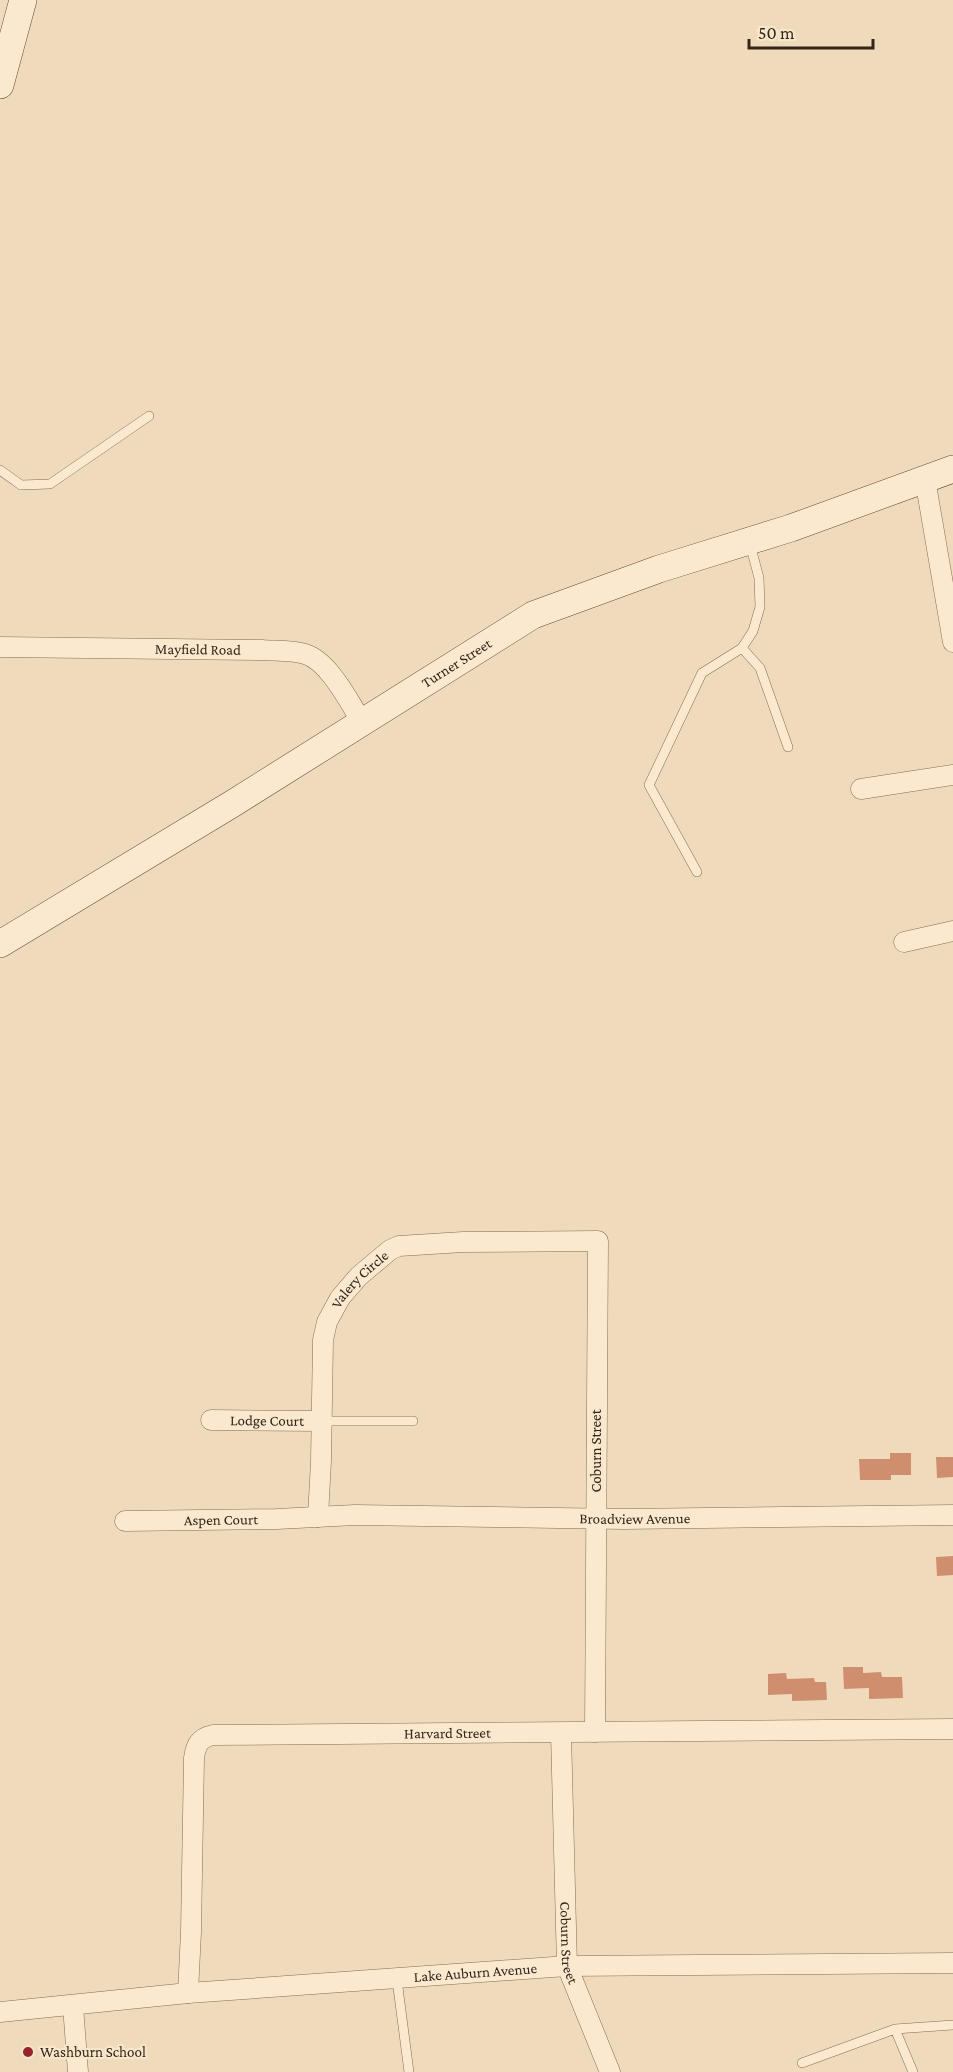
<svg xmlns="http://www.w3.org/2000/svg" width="953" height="2072" font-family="'Crimson Pro',serif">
	<rect width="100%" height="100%" fill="#efdbbb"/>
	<path fill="#cf8f6f" d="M 890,1453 L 911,1453 L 911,1475 L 891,1475 L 891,1480 L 860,1480 L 859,1459 L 890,1459 Z
		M 936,1457 L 953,1457 L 953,1477 L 937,1478 Z
		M 953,1556 L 953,1575 L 937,1576 L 936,1557 Z
		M 843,1667 L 863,1667 L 863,1673 L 881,1672 L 882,1677 L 902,1677 L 903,1698 L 869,1699 L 869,1688 L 844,1689 Z
		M 786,1673 L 787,1679 L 814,1678 L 815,1682 L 826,1682 L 827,1700 L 792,1701 L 792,1694 L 768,1695 L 768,1674 Z"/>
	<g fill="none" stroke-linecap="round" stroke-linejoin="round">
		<defs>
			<path id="lane" d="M 0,470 L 21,485 L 50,484 L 149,416
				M 742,648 L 760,668 L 788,747
				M 697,872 L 649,785 L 702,673 L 742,648 L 753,631 L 760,607 L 759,578 L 750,544
				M 321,1421 L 413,1421
				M 397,1980 L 409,2072
				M 802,2063 L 895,2029
				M 913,2072 L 895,2029 L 953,2025"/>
			<g id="street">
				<path d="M 925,479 L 953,642"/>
				<path id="s1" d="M 0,647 L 262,650 C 276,651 292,650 305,654 C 329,661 349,702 362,722"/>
				<path d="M 861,789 L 953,775"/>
				<path d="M 904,942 L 953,931"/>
				<path id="s2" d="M 211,1420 L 321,1421"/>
				<path id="s3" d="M 318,1517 L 321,1461 L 323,1340 L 327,1322 L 340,1298 L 359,1276 L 390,1250 L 399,1246 L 463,1242 L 598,1241 L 595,1732"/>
				<path id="s4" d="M 125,1521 L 277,1519 L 355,1515 L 624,1519 L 953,1515"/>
				<path id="s5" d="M 561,1733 L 567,1966 L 610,2072"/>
				<path id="s6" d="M 188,1993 L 191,1932 L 194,1758 C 196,1745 199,1738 213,1735 L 953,1729"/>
				<path d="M 73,2006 L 78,2072"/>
				<path id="s7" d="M 0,2012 L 188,1993 L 567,1966 L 953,1963"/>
			</g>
			<g id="secondary">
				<path d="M 0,85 L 23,0"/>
				<path id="s8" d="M 0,944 L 232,804 L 533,615 L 659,569 L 791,528 L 953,469"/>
			</g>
		</defs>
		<use href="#lane" stroke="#866b54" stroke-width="10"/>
		<use href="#street" stroke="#866b54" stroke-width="21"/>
		<use href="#secondary" stroke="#674c38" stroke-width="28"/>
		<use href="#lane" stroke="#fae9ce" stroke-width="9"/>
		<use href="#street" stroke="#fae9ce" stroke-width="20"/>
		<use href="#secondary" stroke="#fae9ce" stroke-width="27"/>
	</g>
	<circle fill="#97232c" stroke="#f6e6ca" stroke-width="2" cx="28" cy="2052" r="6"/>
	<g text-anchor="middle" stroke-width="4.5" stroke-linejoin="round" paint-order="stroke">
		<g font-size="15" fill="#34251a" stroke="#f6e6ca">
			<text dy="5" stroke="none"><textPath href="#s1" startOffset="198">Mayfield Road</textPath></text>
			<text dy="5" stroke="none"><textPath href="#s8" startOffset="536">Turner Street</textPath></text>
			<text dy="5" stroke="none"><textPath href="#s3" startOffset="250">Valery Circle</textPath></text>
			<text dy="5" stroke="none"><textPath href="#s2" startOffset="56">Lodge Court</textPath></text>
			<text transform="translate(596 1451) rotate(-90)" y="5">Coburn Street</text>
			<text dy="5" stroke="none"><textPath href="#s4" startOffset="510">Broadview Avenue</textPath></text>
			<text dy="5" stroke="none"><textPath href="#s4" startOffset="96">Aspen Court</textPath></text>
			<text dy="5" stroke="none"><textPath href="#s6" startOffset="502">Harvard Street</textPath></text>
			<text dy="5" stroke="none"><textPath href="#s5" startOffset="210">Coburn Street</textPath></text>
			<text dy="5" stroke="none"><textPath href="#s7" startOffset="477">Lake Auburn Avenue</textPath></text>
		</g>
		<g font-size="15" fill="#34251a" stroke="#f6e6ca" text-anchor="start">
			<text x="40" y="2057">Washburn School</text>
		</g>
	</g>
	<path d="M749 39v9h124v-9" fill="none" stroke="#34251a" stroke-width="3"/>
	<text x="758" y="39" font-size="18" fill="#34251a" stroke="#f6e6ca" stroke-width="4.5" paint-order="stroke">50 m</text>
</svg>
